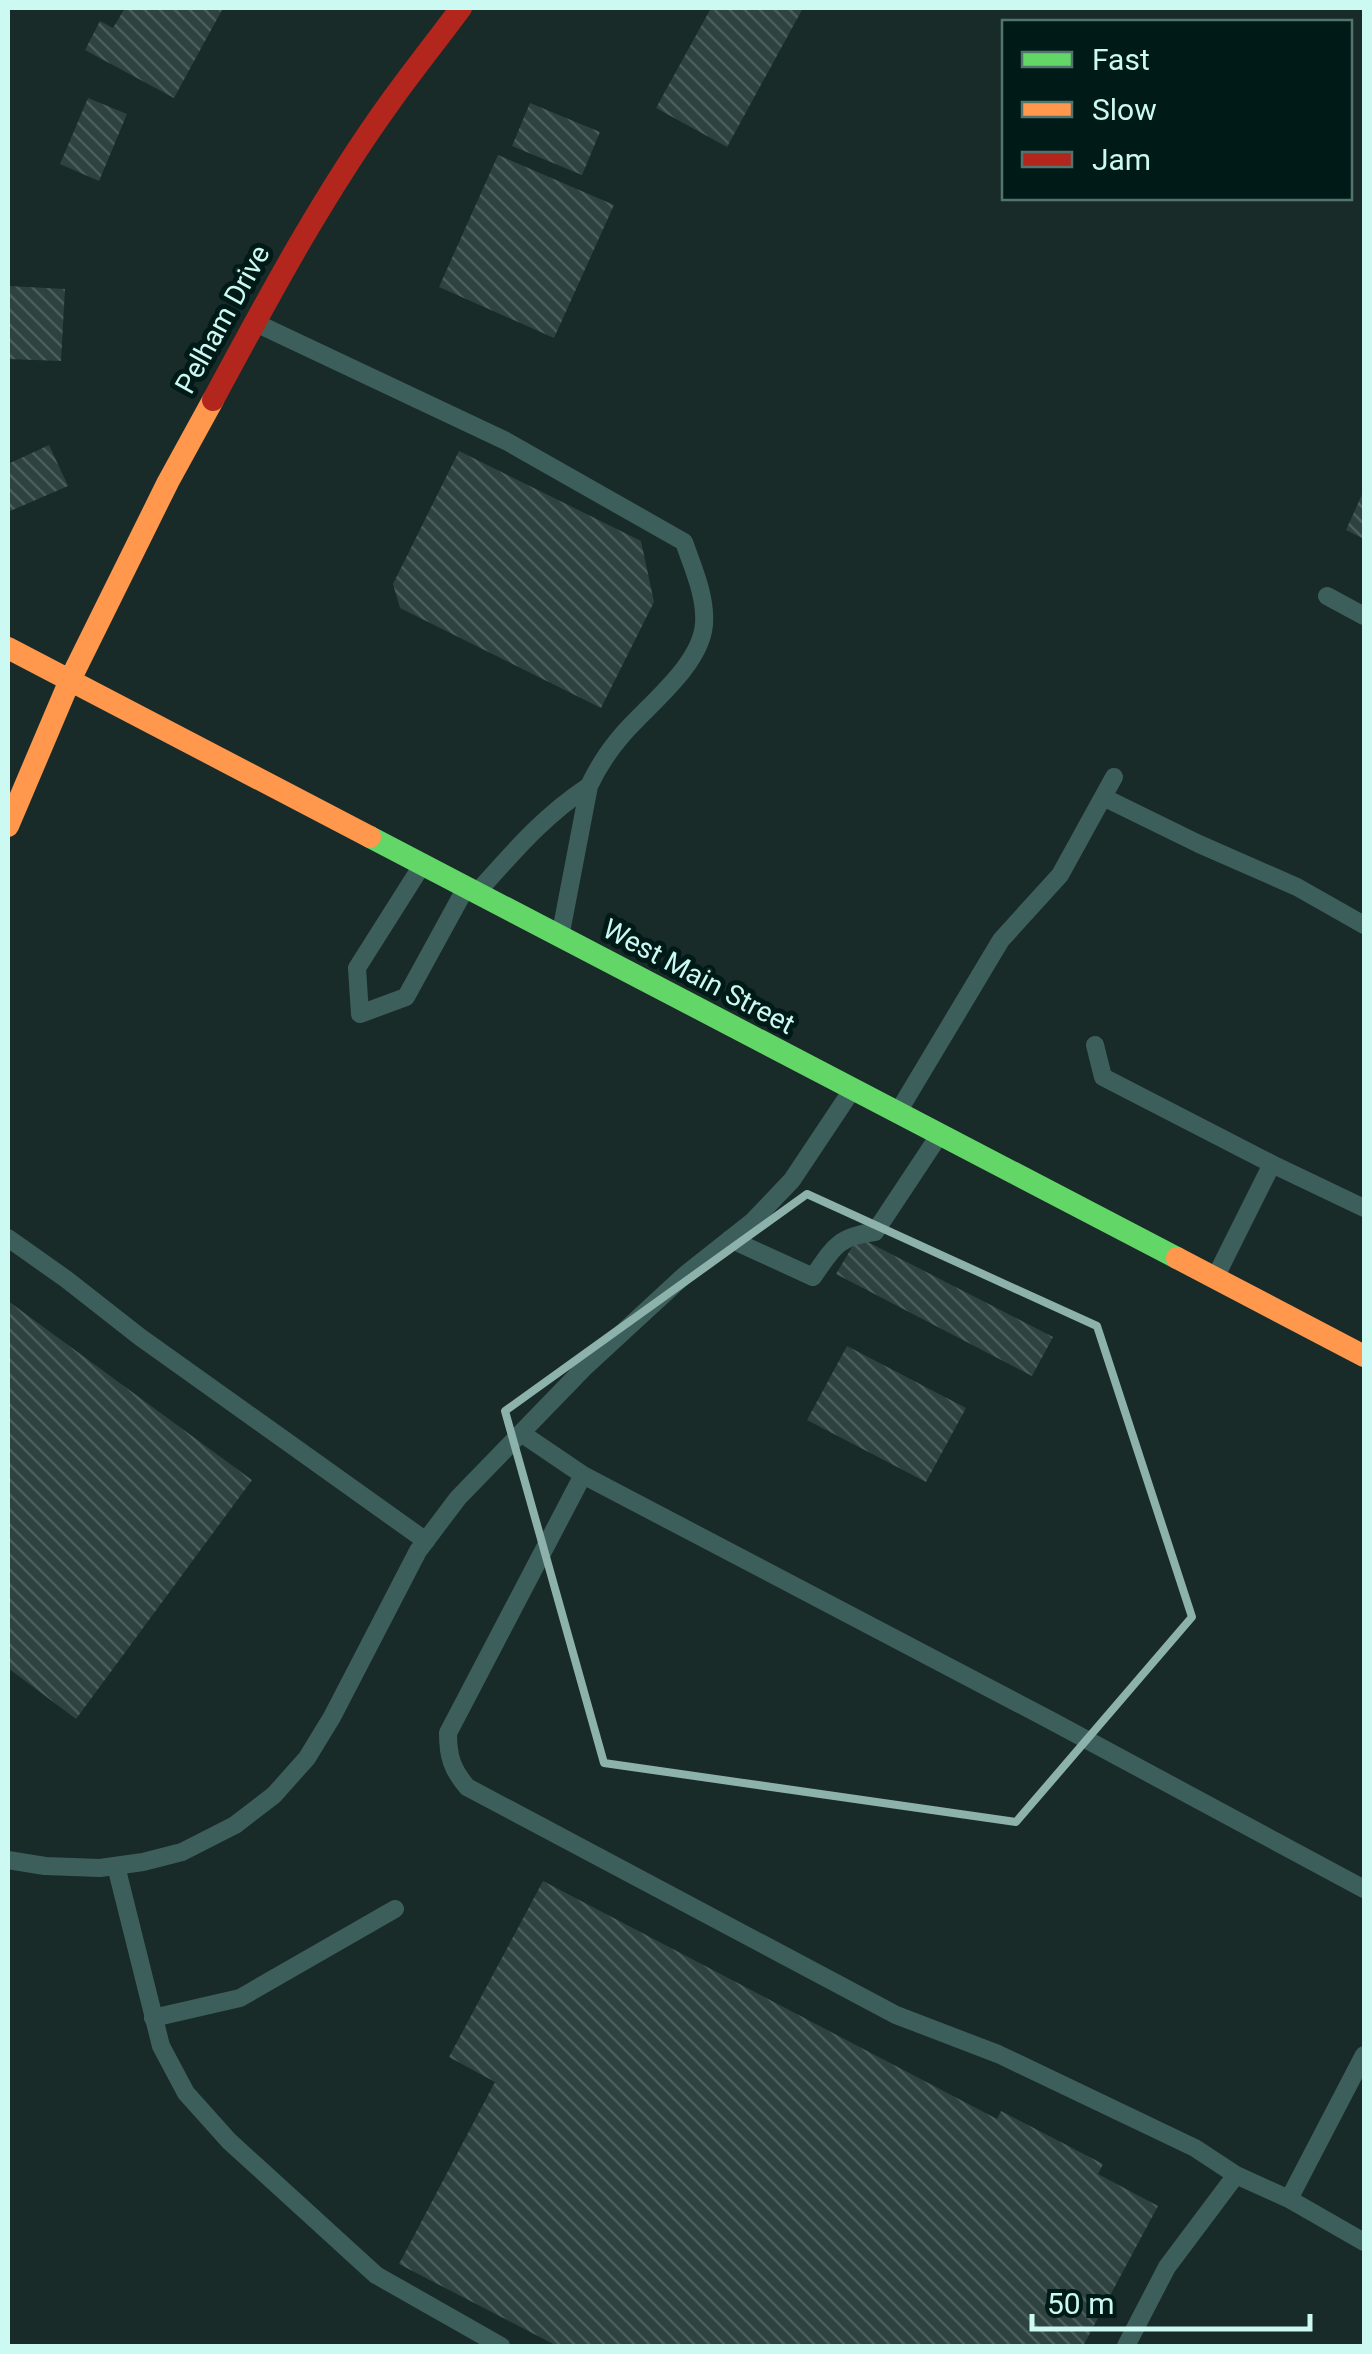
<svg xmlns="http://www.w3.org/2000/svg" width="1372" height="2354" font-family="Roboto,sans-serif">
	<defs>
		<pattern id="building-back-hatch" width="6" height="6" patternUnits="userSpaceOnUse" patternTransform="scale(2.5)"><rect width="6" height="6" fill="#2e423f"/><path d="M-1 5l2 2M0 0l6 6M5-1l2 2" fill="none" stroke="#4b5e5b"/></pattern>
	</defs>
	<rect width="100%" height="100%" fill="#192b29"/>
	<path fill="url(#building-back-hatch)" d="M 125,8 L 223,8 L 174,98 L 85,50 L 100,21 L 113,28 Z
		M 711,8 L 803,8 L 727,147 L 656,108 Z
		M 88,98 L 127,114 L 99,181 L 60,164 Z
		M 530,103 L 600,132 L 582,175 L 512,146 Z
		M 498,155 L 614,205 L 554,338 L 439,287 Z
		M 8,286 L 65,289 L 61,361 L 8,359 Z
		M 49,445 L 68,486 L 8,512 L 8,464 Z
		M 459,451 L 641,541 L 654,602 L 601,708 L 400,608 L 393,584 Z
		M 1364,490 L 1364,539 L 1346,530 Z
		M 858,1237 L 1053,1337 L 1032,1376 L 836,1274 Z
		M 8,1301 L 252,1480 L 76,1719 L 8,1668 Z
		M 847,1346 L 966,1408 L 926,1482 L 807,1420 Z
		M 543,1881 L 997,2119 L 1001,2111 L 1103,2164 L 1098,2174 L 1158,2206 L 1083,2346 L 557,2346 L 399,2264 L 495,2082 L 449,2057 Z"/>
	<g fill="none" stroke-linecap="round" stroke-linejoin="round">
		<path stroke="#3d5f5c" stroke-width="18" d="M 258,324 L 506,441 L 684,542 C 693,568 706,596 704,624 C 701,665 649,704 623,734 C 609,750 598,767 589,786 L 561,932
			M 1327,596 L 1364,616
			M 1103,797 L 1199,844 L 1297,887 L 1364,925
			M 419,870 L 357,968 L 360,1014 L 406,997 L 463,893
			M 481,888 C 516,849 545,815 589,786
			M 1095,1045 L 1103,1077 L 1272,1164 L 1364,1208
			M 901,1107 L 1001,940 L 1060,875 L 1114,777
			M 8,1238 L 66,1279 L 140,1337 L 426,1541
			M 730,1239 L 813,1277 C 833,1248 838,1236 875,1232 L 936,1140
			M 1217,1274 L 1272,1164
			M 521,1433 L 583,1475 L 1050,1720 L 1364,1889
			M 583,1475 L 448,1733 C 448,1757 452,1769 467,1787 L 896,2015 L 998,2054 L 1195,2148 L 1236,2175 L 1289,2199 L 1364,2242
			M 8,1860 L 45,1866 L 100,1868 L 143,1862 L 182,1852 L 235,1825 L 274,1795 L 307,1758 L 332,1717 L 418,1551 L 458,1498 L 584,1368 L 686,1274 L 753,1221 L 792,1180 L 848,1096
			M 116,1866 L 161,2046 L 186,2093 L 229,2141 L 376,2275 L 501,2346
			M 153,2018 L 240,1998 L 395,1909
			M 1289,2199 L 1364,2055
			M 1126,2346 L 1167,2267 L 1236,2175"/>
		<path stroke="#63d668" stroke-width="22" d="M 370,837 L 1177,1258"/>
		<path stroke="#ff974d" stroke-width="22" d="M 8,648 L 370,837
			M 8,826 L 70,680 L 168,482 L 213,400
			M 1177,1258 L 1364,1356"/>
		<path stroke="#b3261e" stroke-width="22" d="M 213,400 C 268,298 323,195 391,101 C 414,69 438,39 461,8"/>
	</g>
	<path fill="none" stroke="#8db2ac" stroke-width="8" stroke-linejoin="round" d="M 807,1194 L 1097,1326 L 1192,1617 L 1016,1822 L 604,1763 L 505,1411 Z"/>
	<g text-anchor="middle" stroke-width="10" stroke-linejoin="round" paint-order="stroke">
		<g font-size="28" fill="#ccfaf3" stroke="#001a17">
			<text transform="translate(222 319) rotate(-61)" y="10">Pelham Drive</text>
			<text transform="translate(699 976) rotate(28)" y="10">West Main Street</text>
		</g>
	</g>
	<rect width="1372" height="2354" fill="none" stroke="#ccfaf3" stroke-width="20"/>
	<rect x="1002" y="20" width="350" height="180" fill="#001a17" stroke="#52746f" stroke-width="2.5"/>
	<rect x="1022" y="52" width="50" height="15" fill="#63d668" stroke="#52746f" stroke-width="2.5"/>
	<text x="1092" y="70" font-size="30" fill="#ccfaf3">Fast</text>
	<rect x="1022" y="102" width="50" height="15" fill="#ff974d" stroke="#52746f" stroke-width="2.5"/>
	<text x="1092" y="120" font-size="30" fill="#ccfaf3">Slow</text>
	<rect x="1022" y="152" width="50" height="15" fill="#b3261e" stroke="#52746f" stroke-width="2.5"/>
	<text x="1092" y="170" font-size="30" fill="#ccfaf3">Jam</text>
	<path d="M1032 2314v15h278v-15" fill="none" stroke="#ccfaf3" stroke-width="5"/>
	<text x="1047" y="2314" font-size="30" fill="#ccfaf3" stroke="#001a17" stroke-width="8" paint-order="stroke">50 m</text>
</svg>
